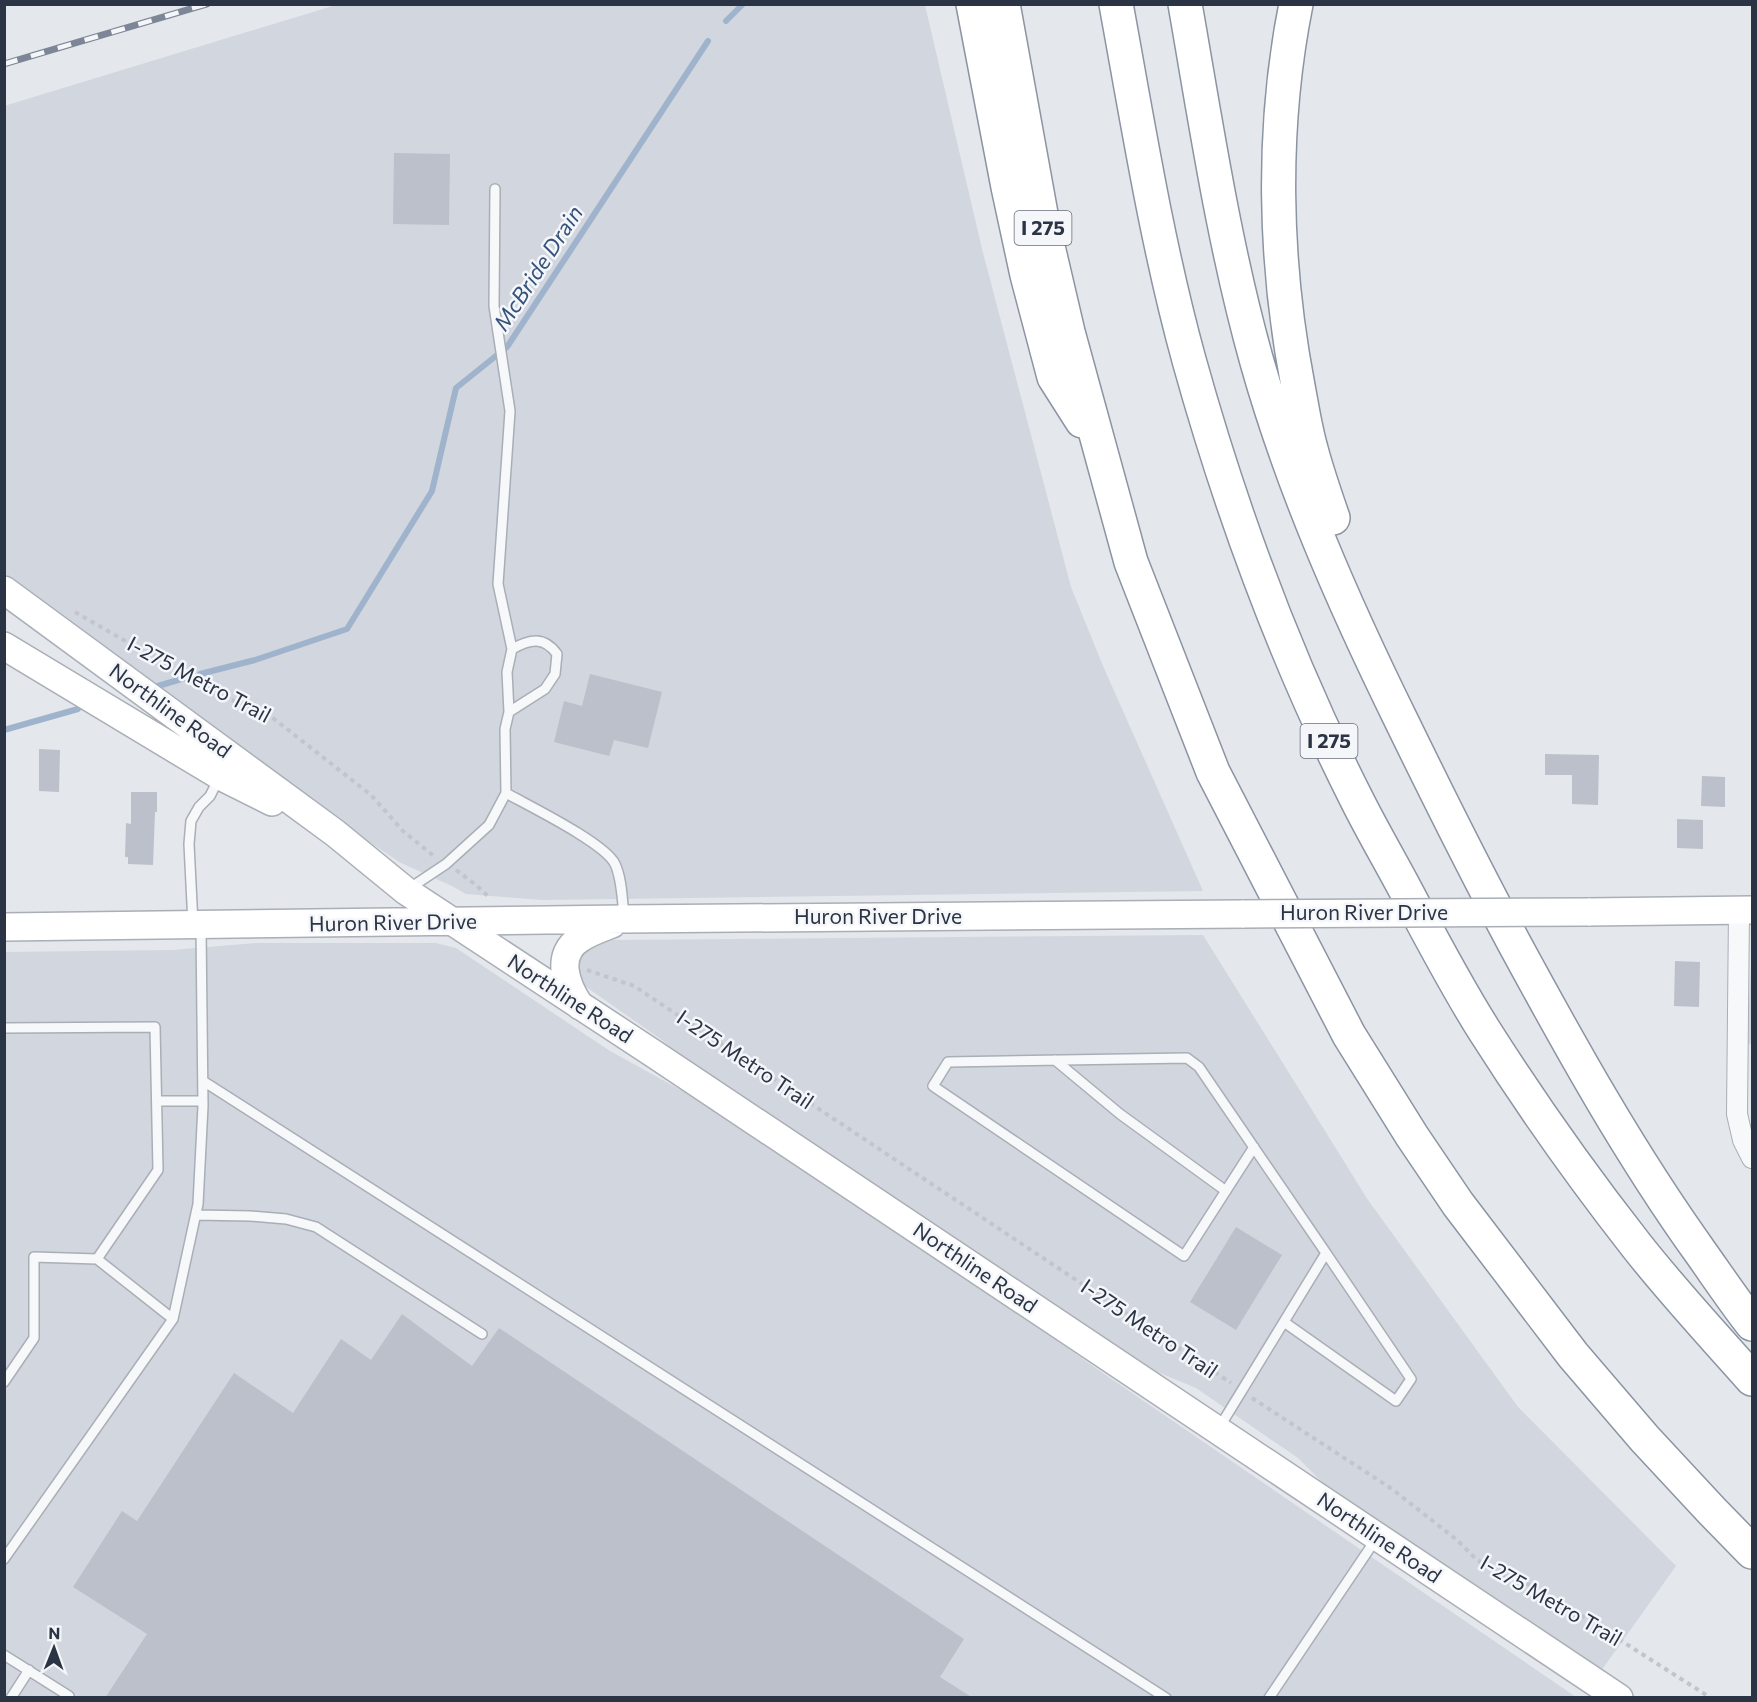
<svg xmlns="http://www.w3.org/2000/svg" width="1757" height="1702" font-family="Commissioner,sans-serif">
	<rect width="100%" height="100%" fill="#e4e7ec"/>
	<path fill="#d2d6de" d="M 336,5 L 925,5 L 982,249 L 1071,587 L 1103,666 L 1203,891 L 541,900 L 466,894 L 452,886 L 399,862 L 5,594 L 4,106 Z
		M 1203,935 L 1368,1200 L 1518,1407 L 1676,1566 L 1601,1671 L 1338,1498 L 1298,1458 L 1196,1388 L 1143,1366 L 694,1068 L 662,1040 L 582,984 L 576,976 L 580,957 L 583,951 L 596,942 L 612,940 Z
		M 1752,940 L 1752,1044 L 1747,1044 L 1752,946 Z
		M 256,943 L 436,943 L 456,948 L 610,1051 L 688,1094 L 990,1293 L 1097,1369 L 1576,1697 L 5,1697 L 4,952 L 172,950 Z"/>
	<g fill="none" stroke-linecap="round" stroke-linejoin="round">
		<path stroke="#9fb4cc" stroke-width="6" d="M 726,21 L 743,4
			M 200,674 L 255,660 L 347,629 L 432,491 L 456,388 L 507,347 L 708,41
			M 151,688 L 185,678
			M 4,730 L 78,709"/>
	</g>
	<path fill="#bbc0ca" d="M 394,153 L 450,154 L 449,225 L 393,224 Z
		M 590,674 L 662,692 L 648,748 L 614,740 L 609,756 L 554,742 L 564,701 L 582,706 Z
		M 39,749 L 60,750 L 59,792 L 39,791 Z
		M 1545,754 L 1599,755 L 1598,805 L 1572,804 L 1572,775 L 1545,775 Z
		M 1702,776 L 1725,777 L 1725,807 L 1701,806 Z
		M 131,792 L 157,792 L 157,812 L 155,812 L 153,865 L 128,864 L 128,857 L 125,857 L 126,823 L 131,824 Z
		M 1677,819 L 1703,820 L 1703,849 L 1677,848 Z
		M 1675,961 L 1700,962 L 1699,1007 L 1674,1006 Z
		M 1236,1227 L 1282,1255 L 1236,1330 L 1190,1302 Z
		M 402,1314 L 472,1366 L 499,1328 L 964,1639 L 940,1677 L 973,1698 L 105,1698 L 147,1634 L 73,1587 L 122,1511 L 137,1521 L 234,1373 L 293,1413 L 341,1339 L 371,1360 Z"/>
	<g fill="none" stroke-linecap="round" stroke-linejoin="round">
		<defs>
			<path id="lane" d="M 495,189 L 494,306 L 510,411 L 498,584 L 512,649
				M 506,793 C 529,806 605,843 615,864 C 622,879 622,899 624,915
				M 410,888 L 446,864 L 489,825 L 506,793 L 505,729 L 509,712 L 545,689 L 555,674 L 557,654 C 544,636 530,639 512,649 L 507,672 L 509,712
				M 193,924 L 189,844 L 191,821 L 199,807 L 210,796 L 219,778
				M 4,1028 L 155,1027 L 158,1170 L 97,1259 L 34,1257 L 34,1338 L 4,1382
				M 1055,1060 L 1120,1114 L 1226,1191
				M 203,1081 L 1166,1698
				M 158,1101 L 203,1101
				M 196,1215 L 250,1216 L 286,1219 L 316,1227 L 482,1334
				M 97,1259 L 173,1319
				M 1284,1322 L 1396,1401 L 1411,1379 L 1326,1253
				M 1219,1428 L 1326,1253 L 1199,1067 L 1187,1058 L 948,1062 L 933,1086 L 1184,1256 L 1254,1147
				M 4,1559 L 173,1319 L 198,1204 L 203,1106 L 201,928
				M 4,1655 L 69,1696
				M 11,1698 L 29,1670
				M 1269,1698 L 1376,1539"/>
			<path id="street" d="M 1739,911 L 1737,1114 L 1743,1140 L 1752,1158"/>
			<path id="secondary" d="M 4,590 L 335,833 L 406,891 L 654,1054 L 1619,1698
				M 4,646 L 220,776 L 272,802
				M 1588,912 L 1752,910
				M 4,927 L 624,919 L 1244,914
				M 580,1006 C 566,985 554,954 581,938 C 590,932 602,928 612,924"/>
			<path id="highway" d="M 973,4 L 1008,187 L 1027,275 L 1054,377 L 1082,421
				M 1003,4 L 1043,225 L 1068,332 L 1131,562 L 1213,772 L 1349,1035 L 1412,1136 L 1458,1204 L 1573,1355 L 1645,1439 L 1712,1511 L 1752,1552
				M 1116,4 C 1138,124 1157,244 1189,360 C 1231,511 1286,660 1357,800 C 1372,830 1389,859 1405,889 C 1430,936 1455,984 1484,1030 C 1531,1104 1582,1176 1636,1245 C 1672,1291 1713,1335 1752,1379
				M 1185,4 C 1206,124 1224,245 1257,362 C 1292,486 1344,604 1401,720 C 1437,794 1474,868 1513,941 C 1571,1048 1630,1154 1701,1253 C 1718,1277 1734,1301 1752,1324
				M 1296,4 C 1271,129 1274,261 1298,386 C 1302,407 1305,428 1311,449 C 1317,472 1325,495 1333,518"/>
		</defs>
		<use href="#lane" stroke="#a9aeb7" stroke-width="12"/>
		<use href="#street" stroke="#a9aeb7" stroke-width="22"/>
		<use href="#secondary" stroke="#a9aeb7" stroke-width="30"/>
		<use href="#highway" stroke="#8b94a3" stroke-width="36"/>
		<path stroke="#c2c5cb" stroke-width="4" stroke-dasharray="4.5 4.5" stroke-linecap="butt" d="M 75,612 L 223,697 L 264,711 L 371,795 L 403,831 L 435,857
			M 456,870 L 476,885 L 490,898
			M 587,970 L 634,986 L 1231,1383
			M 1252,1398 L 1392,1489 L 1457,1540 L 1476,1559 L 1495,1572 L 1524,1582 L 1565,1605 L 1711,1698"/>
		<use href="#lane" stroke="#f7f8fa" stroke-width="9"/>
		<use href="#street" stroke="#f7f8fa" stroke-width="20"/>
		<use href="#secondary" stroke="#fff" stroke-width="27"/>
		<use href="#highway" stroke="#fff" stroke-width="33"/>
		<defs>
			<path id="rail" d="M 4,64 L 207,4"/>
		</defs>
		<use href="#rail" stroke="#7d8696" stroke-width="7"/>
		<use href="#rail" stroke="#f4f6f9" stroke-width="4.5" stroke-dasharray="14" stroke-linecap="butt"/>
		<defs>
			<path id="secondary-bridge" d="M 1244,914 L 1588,912"/>
		</defs>
		<use href="#secondary-bridge" stroke="#a9aeb7" stroke-width="30" stroke-linecap="butt"/>
		<use href="#secondary-bridge" stroke="#fff" stroke-width="27"/>
	</g>
	<g text-anchor="middle" stroke-width="5" stroke-linejoin="round" paint-order="stroke">
		<g fill="#f4f6f9" stroke="#676e7b" stroke-width="1.5">
			<rect x="1014.5" y="211" width="57" height="34" rx="4.5"/>
			<rect x="1300.5" y="724" width="57" height="34" rx="4.5"/>
		</g>
		<g font-size="20" font-weight="bold" fill="#2b3445">
			<text x="1043" y="235">I 275</text>
			<text x="1329" y="748">I 275</text>
		</g>
		<g font-size="21" fill="#2b3445" stroke="#f4f6f9">
			<text transform="translate(199 680) rotate(28)" y="7">I-275 Metro Trail</text>
			<text transform="translate(170 711) rotate(36)" y="7">Northline Road</text>
			<text x="1364" y="920">Huron River Drive</text>
			<text x="878" y="924">Huron River Drive</text>
			<text transform="translate(393 923) rotate(-1)" y="7">Huron River Drive</text>
			<text transform="translate(570 999) rotate(33)" y="7">Northline Road</text>
			<text transform="translate(745 1060) rotate(34)" y="7">I-275 Metro Trail</text>
			<text transform="translate(975 1268) rotate(34)" y="7">Northline Road</text>
			<text transform="translate(1149 1329) rotate(34)" y="7">I-275 Metro Trail</text>
			<text transform="translate(1379 1538) rotate(34)" y="7">Northline Road</text>
			<text transform="translate(1551 1601) rotate(30)" y="7">I-275 Metro Trail</text>
		</g>
		<g font-size="22" font-style="italic" fill="#34527a" stroke="#f4f6f9">
			<text transform="translate(538 268) rotate(-57)" y="8">McBride Drain</text>
		</g>
	</g>
	<rect width="1757" height="1702" fill="none" stroke="#2b3445" stroke-width="12"/>
	<g transform="translate(54 1648) rotate(1)" stroke="#f4f6f9" stroke-width="4.5" paint-order="stroke">
	<path d="M0-4.5L10 22L0 15L-10 22Z" fill="#2b3445"/>
	<text y="-9" font-size="16" font-weight="bold" text-anchor="middle" fill="#2b3445">N</text>
	</g>
</svg>
